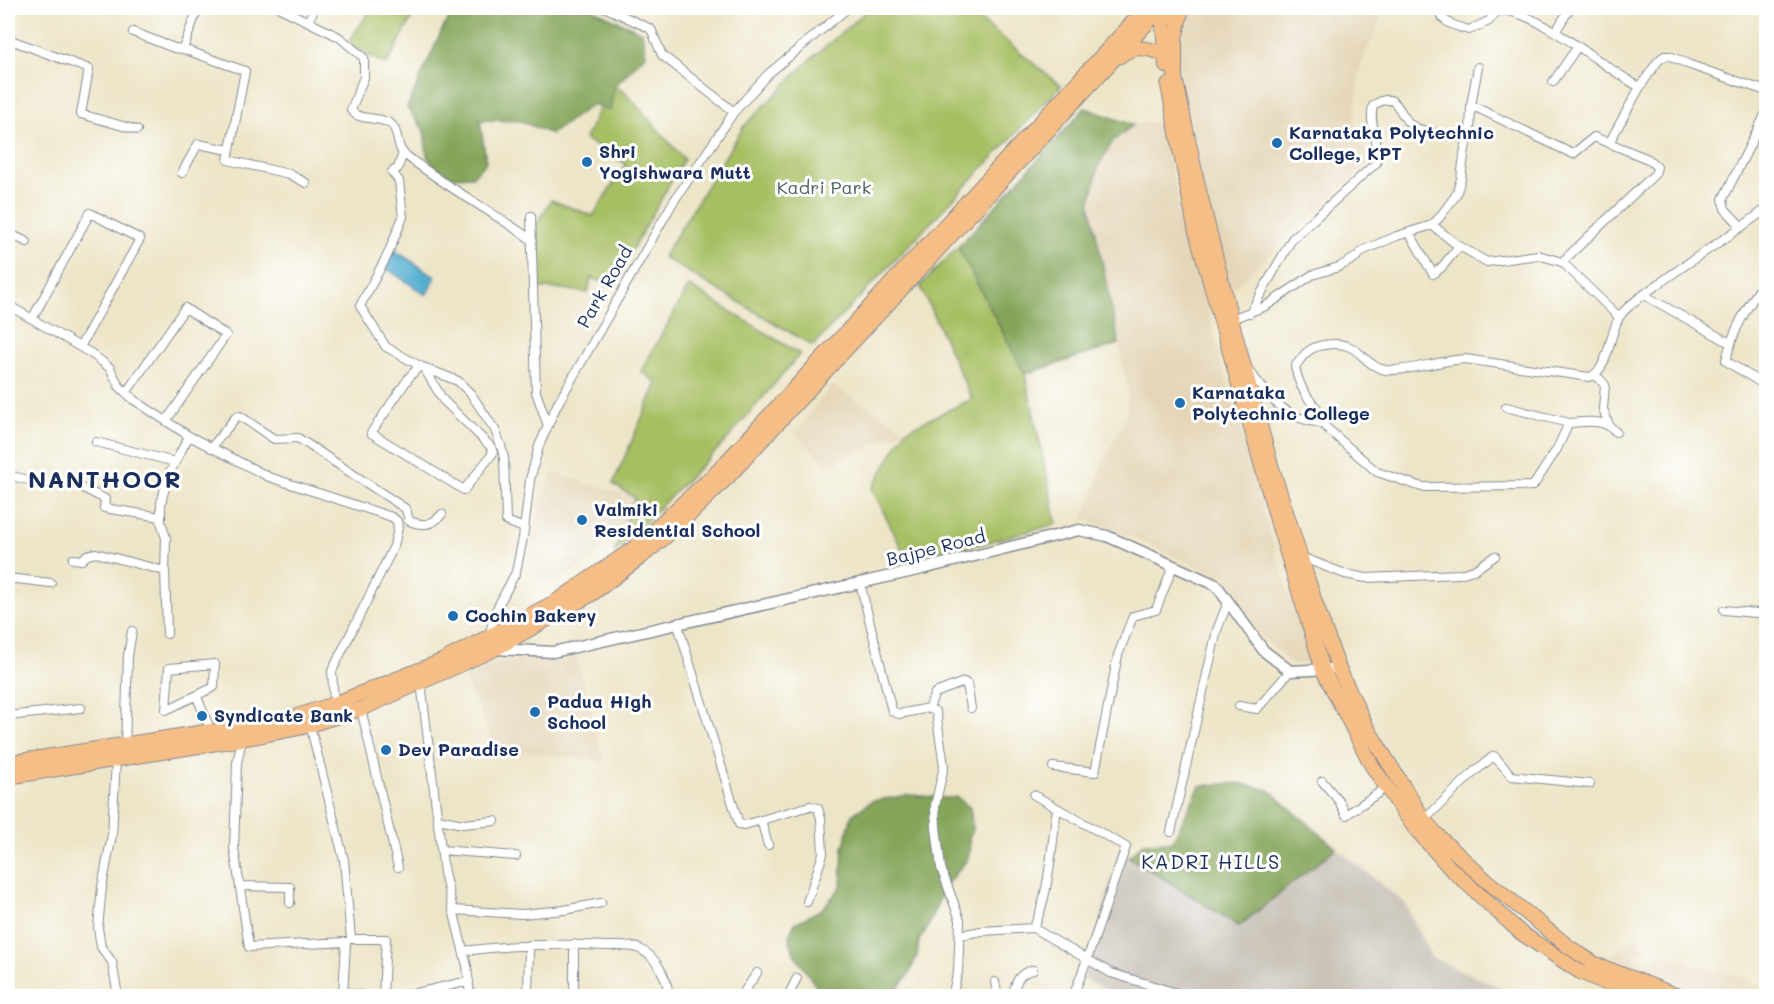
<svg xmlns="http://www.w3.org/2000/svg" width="1774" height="1004" font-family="Mali,sans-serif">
	<rect width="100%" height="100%" fill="#fff"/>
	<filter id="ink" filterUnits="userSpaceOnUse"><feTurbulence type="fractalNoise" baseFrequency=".0167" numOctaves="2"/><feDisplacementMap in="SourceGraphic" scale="12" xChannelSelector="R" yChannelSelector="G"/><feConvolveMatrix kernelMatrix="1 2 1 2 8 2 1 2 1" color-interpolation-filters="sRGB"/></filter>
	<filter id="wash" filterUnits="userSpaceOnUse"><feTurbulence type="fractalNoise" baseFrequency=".008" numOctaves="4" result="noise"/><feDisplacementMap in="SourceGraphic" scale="24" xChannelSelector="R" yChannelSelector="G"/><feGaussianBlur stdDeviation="1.35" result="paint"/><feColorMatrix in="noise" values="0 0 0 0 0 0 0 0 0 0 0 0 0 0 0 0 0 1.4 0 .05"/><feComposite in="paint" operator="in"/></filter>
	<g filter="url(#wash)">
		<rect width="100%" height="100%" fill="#ede5c7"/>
		<path fill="#e4d6b8" d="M 1193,8 L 1385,8 L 1360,67 L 1354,123 L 1369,163 L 1227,294 L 1198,173 L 1177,52 L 1187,16 Z
			M 1162,120 L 1164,142 L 1217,347 L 1278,561 L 1312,663 L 1293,664 L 1264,640 L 1215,574 L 1112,529 L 1083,519 L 1104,460 L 1126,417 L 1128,390 L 1090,204 L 1098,167 L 1113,141 L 1133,125 Z
			M 832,385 L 906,430 L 828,466 L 795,433 Z
			M 553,472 L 635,498 L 620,538 L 555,585 L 526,574 L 541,501 Z
			M 575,651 L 604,762 L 495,747 L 464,676 L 496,664 Z
			M 1638,936 L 1644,949 L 1635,957 L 1651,964 L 1660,952 L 1693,964 L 1740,976 L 1766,989 L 1766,993 L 1764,996 L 1696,996 L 1639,975 L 1612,962 L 1611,956 Z"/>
		<path fill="#c9c3b8" d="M 1336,848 L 1405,903 L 1431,957 L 1520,996 L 1118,996 L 1083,979 L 1119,851 L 1239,926 Z"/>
		<path fill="#a7bf64" stroke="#617761" stroke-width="1.5" d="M 372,8 L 417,8 L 387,65 L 347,44 Z
			M 870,8 L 966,8 L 1061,86 L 813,346 L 663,257 L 744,126 L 812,58 Z
			M 614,87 L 625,92 L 684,159 L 612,285 L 591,278 L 588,293 L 563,289 L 539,288 L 535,227 L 551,200 L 593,216 L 626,164 L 585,139 L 599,109 Z
			M 958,247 L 1025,374 L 1057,524 L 909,563 L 872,489 L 906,430 L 972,399 L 920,286 Z
			M 689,286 L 800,354 L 723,444 L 614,553 L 635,498 L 613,484 L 657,383 L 641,371 Z"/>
		<path fill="#85a65a" stroke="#506a5c" stroke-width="1.5" d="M 455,8 L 593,8 L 596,11 L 642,32 L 646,54 L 614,87 L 610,111 L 593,104 L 551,134 L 521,121 L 480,120 L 486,162 L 473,176 L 450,177 L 435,168 L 427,156 L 424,130 L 407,108 L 442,30 Z
			M 1085,108 L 1133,125 L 1113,141 L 1098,167 L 1090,204 L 1119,344 L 1025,374 L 958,247 Z
			M 1238,783 L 1269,790 L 1336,848 L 1239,926 L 1129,857 L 1143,843 L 1172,842 L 1200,786 Z
			M 908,795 C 919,795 949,800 957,797 L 970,808 L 973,830 L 969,838 L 970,851 L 967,860 L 945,886 L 927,929 L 919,940 L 917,956 L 909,974 L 892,996 L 823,996 L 794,954 L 789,936 L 795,923 L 822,909 L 841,887 L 843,848 L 852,815 L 872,801 Z"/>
		<path fill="#52aed0" stroke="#366e97" stroke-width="1.5" d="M 394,250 L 436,277 L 426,295 L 386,268 Z"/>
	</g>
	<g filter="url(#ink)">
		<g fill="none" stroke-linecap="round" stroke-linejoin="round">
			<defs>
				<path id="minor" d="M 198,8 L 183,49 L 245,71 L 228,160 L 289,174 L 306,183
					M 280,8 L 339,37 L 364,58 L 364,77 L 351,110 C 359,122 381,115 392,125 C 399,133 396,145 403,153 L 398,168 L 392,172 L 399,181 L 403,217 L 387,256 L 360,306 L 386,347 L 420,366 L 458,381 L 471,394 L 495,430 L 501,446 L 504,458 L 506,521 L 524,528
					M 606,8 L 651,29 L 662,55 L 734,112
					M 1438,8 C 1441,23 1455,26 1469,30 L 1489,21 L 1497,11 C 1531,5 1608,71 1640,87 L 1658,61 L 1664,56 L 1670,56 L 1690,65 L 1766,91
					M 308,21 L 315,8
					M 1556,31 L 1570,8
					M 133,32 L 174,48 L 183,49
					M 8,39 L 89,69 L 81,114 L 137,130
					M 1553,82 L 1578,46
					M 1471,105 L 1478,67
					M 403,153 C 444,186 490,210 532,240
					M 182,173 L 198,144 L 229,150
					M 531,216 L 536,392 L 548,426
					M 1432,225 L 1456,244 L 1487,262 L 1538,255 L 1562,262
					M 1742,227 L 1725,209 L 1723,199 L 1766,113
					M 1409,232 L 1433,274 L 1442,267 L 1459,246
					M 8,233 L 27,242
					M 1766,280 C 1748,305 1732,331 1726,361 L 1766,386
					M 1644,295 L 1730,343
					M 8,305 L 92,354 L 110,368 L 119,386 L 134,400 L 189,436 L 168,476 L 161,503 L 161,522 L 166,538 L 165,571 L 167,634
					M 1250,313 L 1292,239 L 1376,163 C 1381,143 1368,125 1373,106 C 1401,86 1397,120 1416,128 C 1429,133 1453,136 1468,139
					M 1619,317 L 1562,262 L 1655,174 L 1657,167 L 1648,159 L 1609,143 L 1640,87
					M 32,319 L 90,213 L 140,239 L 80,347
					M 1231,319 L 1266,306 L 1312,275 L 1339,267 L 1355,258 L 1364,250 L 1397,236 L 1432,225 L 1439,218 L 1456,195 L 1461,179 L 1465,148 L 1470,135 L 1471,105 L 1573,154 L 1594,137 L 1609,143
					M 420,366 L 410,376 L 371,433 L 464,490 L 493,453 L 491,447 L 443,400 L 424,368
					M 1248,369 C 1268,396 1284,419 1321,423 L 1326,418 C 1309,401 1300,390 1295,367 C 1303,355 1309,347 1324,345 C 1361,338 1361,366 1386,370 C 1406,372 1442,360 1465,359 L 1589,377 C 1611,371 1608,327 1624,311 C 1635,300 1648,291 1660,283 C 1695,257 1732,235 1766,209
					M 1596,375 L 1605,385 L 1603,409 L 1609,425
					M 126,393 L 185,308 L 226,335 L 166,421
					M 1506,407 L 1569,423
					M 1321,423 L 1377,472 L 1422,487 L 1533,486 L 1557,449 L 1569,423 C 1586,422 1604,418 1616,432
					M 189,436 L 269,477 L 392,517 L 397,521 L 398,528 L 394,546 L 332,671 L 334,704
					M 96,442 L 175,462
					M 211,448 L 236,417 L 240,416 L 274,439 L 298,438 L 406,509 L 409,521 C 423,526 432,526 442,514
					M 8,475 L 32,481
					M 85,489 L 105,499 L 104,508 L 161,517
					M 1301,557 L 1345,574 L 1366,578 L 1459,574 L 1474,570 L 1495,556
					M 73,559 L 82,560 L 87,555 L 96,553 L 165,571
					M 8,578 L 51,583
					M 860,583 L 892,711 L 899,714 L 929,708 L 935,693 L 964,682 L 967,684 L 971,708
					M 1724,610 L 1766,614
					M 678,625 L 739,824 L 744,825 L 810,806 L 818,808 L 821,819 L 823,854 L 807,902
					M 489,636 L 496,610 L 516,572 L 523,538 L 530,480 L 539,446 L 557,405 L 672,204 L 734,112 L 768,74 L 848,8
					M 215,664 L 214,687 L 166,710 L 169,668 Z
					M 421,682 L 444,873 L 467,966 L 470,996
					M 197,697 L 211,731
					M 1239,706 L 1257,709 L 1290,671
					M 929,708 L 936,712 L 944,766 L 935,806 L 936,827 L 941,868 L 960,920 L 958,972 L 952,996
					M 361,709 L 398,867
					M 8,716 L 81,708
					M 310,725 L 344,860 L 351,939 L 386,939 L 383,996
					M 242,739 L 237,763 L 234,848 L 249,947 L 346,942 L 343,996
					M 125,746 L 128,656 L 132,631
					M 116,759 L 112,835 L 102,887 L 98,928 L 101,947 L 112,962 L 118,996
					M 1053,767 L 1095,772 L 1118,655 L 1133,616 L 1156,610 L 1173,566
					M 1322,781 L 1339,801 L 1346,815 L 1387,787
					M 1034,795 L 1126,847 C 1108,897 1093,947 1073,996
					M 438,819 L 463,824 L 495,821
					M 761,820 L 768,845
					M 1424,820 L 1475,771 L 1494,756 L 1512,776 L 1590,784
					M 1171,832 L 1217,630 L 1228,602
					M 441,850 L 516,856
					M 240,886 L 290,887 L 290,903
					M 453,910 L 522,914 L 564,910 L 601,903
					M 1033,928 L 1111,973 L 1183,995
					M 961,935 L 981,931 L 1033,928 C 1049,900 1052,842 1057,808
					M 463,951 C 511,945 558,943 606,946 C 616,946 629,945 638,948 C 657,956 667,978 669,996
					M 995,982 L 998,996
					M 344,993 L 366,996
					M 403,996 L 469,981
					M 528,996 L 529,945
					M 574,996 L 574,944
					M 741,996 L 757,973
					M 788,996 L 797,978
					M 1013,996 C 1015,983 1018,973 1033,970"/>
				<path id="tertiary" d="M 494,647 L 495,649 L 553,652 L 922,569 L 1079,530 L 1107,536 L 1216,585 L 1264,651 L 1290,671 L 1330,669"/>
				<path id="primary" d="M 1182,8 L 1175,39 L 1175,77 L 1198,186 L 1231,319 L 1271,465 L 1315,602 L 1339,669 L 1366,726 L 1424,820 L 1442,840 L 1487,881 L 1569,947 L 1595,964 L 1678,996
					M 1166,66 L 1163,25 L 1170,8
					M 1168,85 L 1195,228 L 1279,527 L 1323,670 L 1372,766 L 1414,827 L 1449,867 L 1521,933 L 1580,972 L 1608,984 L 1647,996"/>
				<path id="trunk" d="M 1120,56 C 1135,44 1149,48 1165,55
					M 8,763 L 211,731 L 242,729 L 294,717 L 334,704 L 442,661 L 557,601 L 634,548 L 716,473 L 1146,8
					M 8,777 L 242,739 L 299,728 L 361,709 L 495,649 L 592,594 L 641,557 L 677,527 L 727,478 L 1161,8"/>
			</defs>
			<use href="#minor" stroke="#848a92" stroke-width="10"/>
			<use href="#tertiary" stroke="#848a92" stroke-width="13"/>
			<use href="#primary" stroke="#848a92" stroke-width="16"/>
			<use href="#trunk" stroke="#848a92" stroke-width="16"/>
			<use href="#minor" stroke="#fff" stroke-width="8"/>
			<use href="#tertiary" stroke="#fff" stroke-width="10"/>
			<use href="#primary" stroke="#f6be87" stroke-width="14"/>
			<use href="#trunk" stroke="#f6be87" stroke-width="14"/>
		</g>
	</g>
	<g fill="#1f6fb2" stroke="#fff" stroke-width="2">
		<circle cx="1277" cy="143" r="6"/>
		<circle cx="587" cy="162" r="6"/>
		<circle cx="1180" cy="403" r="6"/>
		<circle cx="582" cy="520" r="6"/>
		<circle cx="453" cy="616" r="6"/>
		<circle cx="535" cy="712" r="6"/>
		<circle cx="202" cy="716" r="6"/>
		<circle cx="386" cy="750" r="6"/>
	</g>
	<g text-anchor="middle" stroke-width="6" stroke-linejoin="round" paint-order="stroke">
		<g font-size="18" font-weight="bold" fill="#1b2f5e" stroke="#fff" text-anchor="start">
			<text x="1289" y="139">Karnataka Polytechnic<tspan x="1289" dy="21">College, KPT</tspan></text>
			<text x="599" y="158">Shri<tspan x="599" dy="21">Yogishwara Mutt</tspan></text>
			<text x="1192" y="399">Karnataka<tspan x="1192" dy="21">Polytechnic College</tspan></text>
			<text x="594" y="516">Valmiki<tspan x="594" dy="21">Residential School</tspan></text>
			<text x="465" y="622">Cochin Bakery</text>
			<text x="547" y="708">Padua High<tspan x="547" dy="21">School</tspan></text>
			<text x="214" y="722">Syndicate Bank</text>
			<text x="398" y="756">Dev Paradise</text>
		</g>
		<g font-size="18" fill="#4c6160" stroke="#fff">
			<text x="824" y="194">Kadri Park</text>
		</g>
		<g font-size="18" fill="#1b2f5e" stroke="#fff">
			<text transform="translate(605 287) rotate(-60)" y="6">Park Road</text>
			<text transform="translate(936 548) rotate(-14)" y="6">Bajpe Road</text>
		</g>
		<g font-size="20" letter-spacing="1.5" fill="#1b2f5e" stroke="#fff">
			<text x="1211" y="869">KADRI HILLS</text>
		</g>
		<g font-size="24" font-weight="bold" letter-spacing="1.5" fill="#1b2f5e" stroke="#fff">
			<text x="105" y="488">NANTHOOR</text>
		</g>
	</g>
	<rect width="1774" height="1004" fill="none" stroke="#fff" stroke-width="30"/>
</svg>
